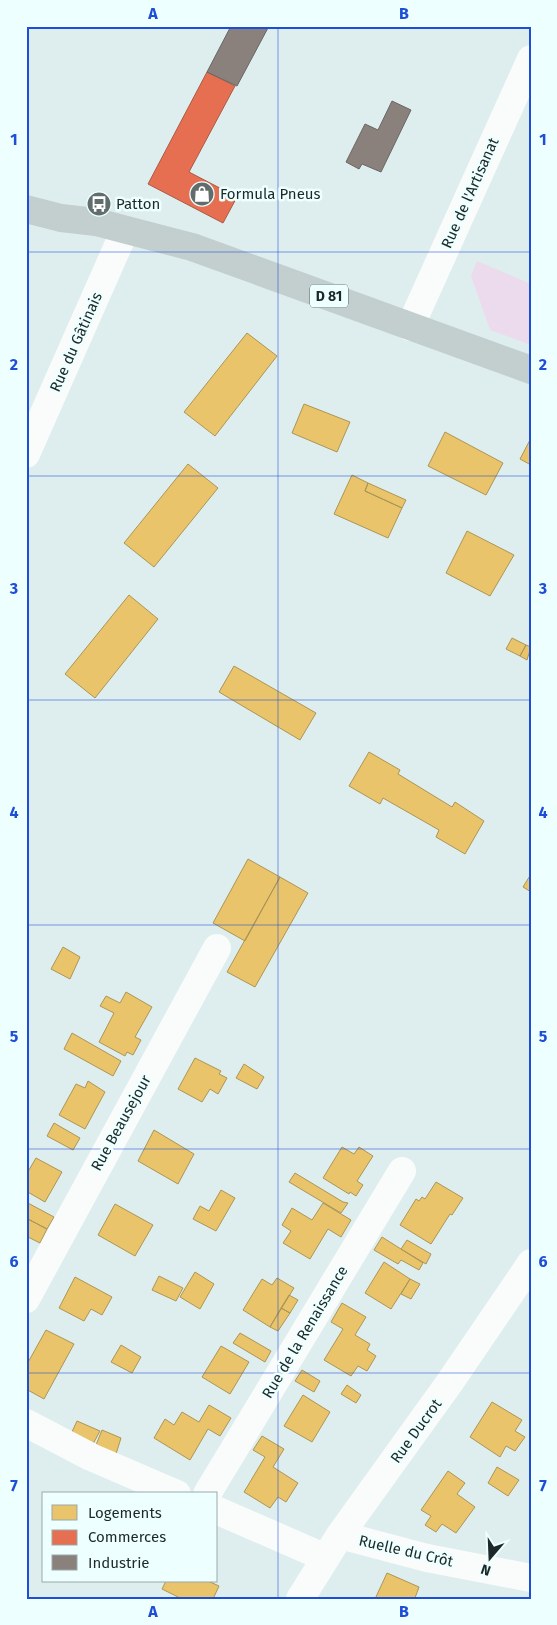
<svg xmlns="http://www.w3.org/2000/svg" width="557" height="1625" font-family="'Fira Sans',sans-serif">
	<rect width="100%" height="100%" fill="#deeeee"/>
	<path fill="#ecdbec" d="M 477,261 L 531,284 L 531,345 L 490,330 L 471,276 Z"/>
	<path fill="#e9c46a" stroke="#ac9556" d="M 247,333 L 277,356 L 215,436 L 184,412 Z
		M 304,404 L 350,422 L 337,452 L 292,433 Z
		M 445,432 L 503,463 L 486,495 L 428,466 Z
		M 531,438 L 531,465 L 520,459 Z
		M 188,464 L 218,488 L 154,567 L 124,543 Z
		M 352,475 L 368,483 L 365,491 L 402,508 L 388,538 L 334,514 Z
		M 368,483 L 406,500 L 402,508 L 365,491 Z
		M 467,531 L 514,555 L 490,596 L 446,573 Z
		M 129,595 L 158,619 L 95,698 L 65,674 Z
		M 512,638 L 526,645 L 520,656 L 506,649 Z
		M 526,645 L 531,647 L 527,660 L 520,656 Z
		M 234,666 L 316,713 L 300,740 L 219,692 Z
		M 369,752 L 400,770 L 398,774 L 452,807 L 455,802 L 484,821 L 465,854 L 436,837 L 439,830 L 383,798 L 380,804 L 349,786 Z
		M 248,859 L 280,877 L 245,941 L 213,923 Z
		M 531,874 L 531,892 L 523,887 Z
		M 280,877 L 308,893 L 255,987 L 227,972 Z
		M 63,947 L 80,957 L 70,979 L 51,969 Z
		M 126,992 L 152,1007 L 135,1037 L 141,1040 L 133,1055 L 127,1052 L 125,1056 L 99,1042 L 114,1013 L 100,1006 L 106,996 L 120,1003 Z
		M 72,1033 L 121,1061 L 113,1076 L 64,1049 Z
		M 195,1058 L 221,1071 L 219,1074 L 227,1078 L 218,1094 L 210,1089 L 202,1102 L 178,1089 Z
		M 244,1064 L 264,1077 L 257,1089 L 236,1078 Z
		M 88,1081 L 105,1092 L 85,1129 L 59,1115 L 76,1084 L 85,1088 Z
		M 54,1123 L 80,1138 L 73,1150 L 47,1136 Z
		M 154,1130 L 194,1154 L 178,1184 L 138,1161 Z
		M 342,1147 L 354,1154 L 359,1147 L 373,1156 L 357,1181 L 363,1185 L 356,1196 L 350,1192 L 349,1194 L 323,1178 Z
		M 36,1158 L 62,1172 L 45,1202 L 26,1191 L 26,1175 Z
		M 295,1173 L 343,1202 L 348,1203 L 341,1213 L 289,1182 Z
		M 436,1182 L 463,1198 L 452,1215 L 450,1214 L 431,1244 L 400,1225 L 416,1199 L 419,1201 L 422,1197 L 425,1199 Z
		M 221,1190 L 235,1198 L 216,1231 L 193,1219 L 200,1206 L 209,1211 Z
		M 26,1202 L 54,1217 L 47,1229 L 26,1218 Z
		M 323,1203 L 351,1220 L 341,1237 L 328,1229 L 310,1259 L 283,1243 L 291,1231 L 282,1225 L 292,1208 L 312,1220 Z
		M 115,1204 L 153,1225 L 135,1256 L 98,1235 Z
		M 26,1218 L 47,1229 L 40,1243 L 26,1236 Z
		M 382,1237 L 423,1263 L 419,1270 L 401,1260 L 398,1264 L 374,1250 Z
		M 407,1240 L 431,1254 L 426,1264 L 401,1249 Z
		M 384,1262 L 410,1279 L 391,1309 L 365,1293 Z
		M 195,1272 L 214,1284 L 200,1309 L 180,1297 Z
		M 159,1276 L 183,1288 L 176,1301 L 152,1290 Z
		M 75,1277 L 112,1297 L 102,1315 L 91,1309 L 84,1321 L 59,1308 Z
		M 277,1278 L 294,1288 L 270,1327 L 243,1310 L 262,1279 L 272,1285 Z
		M 410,1279 L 420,1284 L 411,1299 L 401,1294 Z
		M 289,1295 L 298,1300 L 290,1313 L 281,1308 Z
		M 342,1303 L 366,1317 L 355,1335 L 370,1344 L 367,1350 L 376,1356 L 367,1371 L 358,1366 L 351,1376 L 324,1360 L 343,1329 L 331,1322 Z
		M 281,1308 L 290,1313 L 278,1331 L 270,1327 Z
		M 46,1330 L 74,1344 L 44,1399 L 26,1389 L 26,1366 Z
		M 240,1333 L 271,1351 L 265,1362 L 233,1343 Z
		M 121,1345 L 141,1357 L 132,1373 L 111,1362 Z
		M 221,1346 L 249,1362 L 230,1394 L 202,1377 Z
		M 302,1370 L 320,1381 L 314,1392 L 295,1381 Z
		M 347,1385 L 361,1395 L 356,1403 L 341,1394 Z
		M 303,1395 L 330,1412 L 312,1442 L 284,1426 Z
		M 492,1402 L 522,1420 L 515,1431 L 525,1437 L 515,1451 L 506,1446 L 500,1457 L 470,1437 Z
		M 209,1405 L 231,1418 L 220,1436 L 208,1429 L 190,1460 L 154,1438 L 165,1419 L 174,1425 L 182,1412 L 199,1422 Z
		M 77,1421 L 100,1431 L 93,1444 L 71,1434 Z
		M 102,1430 L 121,1438 L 116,1454 L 96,1445 Z
		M 262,1436 L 284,1449 L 273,1467 L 298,1483 L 286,1502 L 278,1497 L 270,1508 L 244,1492 L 265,1457 L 253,1450 Z
		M 497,1467 L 519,1480 L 508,1496 L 488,1483 Z
		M 448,1471 L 465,1483 L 457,1494 L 475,1507 L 456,1533 L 442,1524 L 436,1532 L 425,1525 L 431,1516 L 421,1510 Z
		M 387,1573 L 419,1587 L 415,1598 L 417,1599 L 375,1599 Z
		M 166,1581 L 208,1581 L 219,1586 L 213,1599 L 182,1599 L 162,1589 Z"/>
	<path fill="#e76f51" stroke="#aa5a45" d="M 207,72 L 235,86 L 189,172 L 237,197 L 223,223 L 148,184 Z"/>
	<path fill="#8a817c" stroke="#696663" d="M 231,26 L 269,26 L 237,86 L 207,72 Z
		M 392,101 L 411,110 L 381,172 L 362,164 L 359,169 L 346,162 L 365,124 L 378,130 Z"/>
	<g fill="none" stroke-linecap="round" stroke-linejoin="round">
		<path stroke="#fafcfc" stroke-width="28" d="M 410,327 L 531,59
			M 26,454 L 125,230
			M 26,1299 L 217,948
			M 26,1423 L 91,1457 L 177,1494
			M 207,1494 L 402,1171
			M 216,1510 L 326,1558
			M 340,1535 L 427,1558 L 531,1578
			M 300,1599 L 340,1535 L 450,1382 L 531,1263"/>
		<path stroke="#c3cece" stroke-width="28" d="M 26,209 L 61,218 L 96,222 L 192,247 L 531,370"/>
	</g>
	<path fill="none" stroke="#1d4ed8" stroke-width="1" stroke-opacity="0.55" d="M 278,26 L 278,1599M 26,252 L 531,252M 26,476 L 531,476M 26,700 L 531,700M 26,925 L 531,925M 26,1149 L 531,1149M 26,1373 L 531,1373"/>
	<defs>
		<symbol id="shop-disc" viewBox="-11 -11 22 22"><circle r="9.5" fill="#616d6d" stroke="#eff"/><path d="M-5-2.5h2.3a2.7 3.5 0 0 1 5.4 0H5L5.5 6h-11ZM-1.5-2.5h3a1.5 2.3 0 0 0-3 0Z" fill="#fff"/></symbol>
		<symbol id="bus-disc" viewBox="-11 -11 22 22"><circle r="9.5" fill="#616d6d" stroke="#eff"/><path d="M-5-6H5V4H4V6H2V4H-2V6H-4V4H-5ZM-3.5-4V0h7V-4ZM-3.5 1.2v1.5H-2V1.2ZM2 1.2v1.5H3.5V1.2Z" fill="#fff"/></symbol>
	</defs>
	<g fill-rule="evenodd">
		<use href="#shop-disc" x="188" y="180" width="28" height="28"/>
		<use href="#bus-disc" x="85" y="190" width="28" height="28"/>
	</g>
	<g text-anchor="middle" stroke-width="5" stroke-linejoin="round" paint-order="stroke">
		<rect fill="#eff" stroke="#5c6868" stroke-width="1" x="310" y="284.5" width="38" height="23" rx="4"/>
		<g font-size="14" font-weight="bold" fill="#1d2828">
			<text x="329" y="301">D 81</text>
		</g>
		<g font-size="15" fill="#1d2828" stroke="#eff">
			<text transform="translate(470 193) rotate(-66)" y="5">Rue de l'Artisanat</text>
			<text transform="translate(76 342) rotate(-66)" y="5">Rue du Gâtinais</text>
			<text transform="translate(121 1123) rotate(-61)" y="5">Rue Beausejour</text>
			<text transform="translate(305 1332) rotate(-59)" y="5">Rue de la Renaissance</text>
			<text transform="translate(416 1431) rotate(-54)" y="5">Rue Ducrot</text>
			<text transform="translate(406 1551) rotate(13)" y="5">Ruelle du Crôt</text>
		</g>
		<g font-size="15" fill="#1d2828" stroke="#eff" text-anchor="start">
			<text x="220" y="199">Formula Pneus</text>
			<text x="116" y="209">Patton</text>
		</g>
	</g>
	<rect width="557" height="1625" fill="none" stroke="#eeffff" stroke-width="55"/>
	<rect x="42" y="1492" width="175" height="90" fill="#eeffff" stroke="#9aa9a9"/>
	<rect x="52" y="1505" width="25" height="15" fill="#e9c46a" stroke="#9aa9a9"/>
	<text x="88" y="1518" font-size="15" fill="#1d2828">Logements</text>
	<rect x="52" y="1530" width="25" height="15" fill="#e76f51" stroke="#9aa9a9"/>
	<text x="88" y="1542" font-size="15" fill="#1d2828">Commerces</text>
	<rect x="52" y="1555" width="25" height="15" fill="#8a817c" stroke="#9aa9a9"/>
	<text x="88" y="1568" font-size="15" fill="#1d2828">Industrie</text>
	<g transform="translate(490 1558) rotate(199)" stroke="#eeffff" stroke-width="4" paint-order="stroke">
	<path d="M0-4L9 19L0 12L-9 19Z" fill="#1d2828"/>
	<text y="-8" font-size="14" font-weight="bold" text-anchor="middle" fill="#1d2828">N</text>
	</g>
	<rect x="28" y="28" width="502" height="1570" fill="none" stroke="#1d4ed8" stroke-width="2"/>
	<g font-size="16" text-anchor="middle" font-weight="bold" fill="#1d4ed8">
		<text x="153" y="19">A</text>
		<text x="404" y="19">B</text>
		<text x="14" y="145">1</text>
		<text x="543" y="145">1</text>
		<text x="14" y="370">2</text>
		<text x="543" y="370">2</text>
		<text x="14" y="594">3</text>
		<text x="543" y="594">3</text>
		<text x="14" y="818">4</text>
		<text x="543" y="818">4</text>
		<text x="14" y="1042">5</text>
		<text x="543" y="1042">5</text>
		<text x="14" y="1267">6</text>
		<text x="543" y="1267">6</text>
		<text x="14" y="1491">7</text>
		<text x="543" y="1491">7</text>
		<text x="153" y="1617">A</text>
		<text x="404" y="1617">B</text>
	</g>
</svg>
